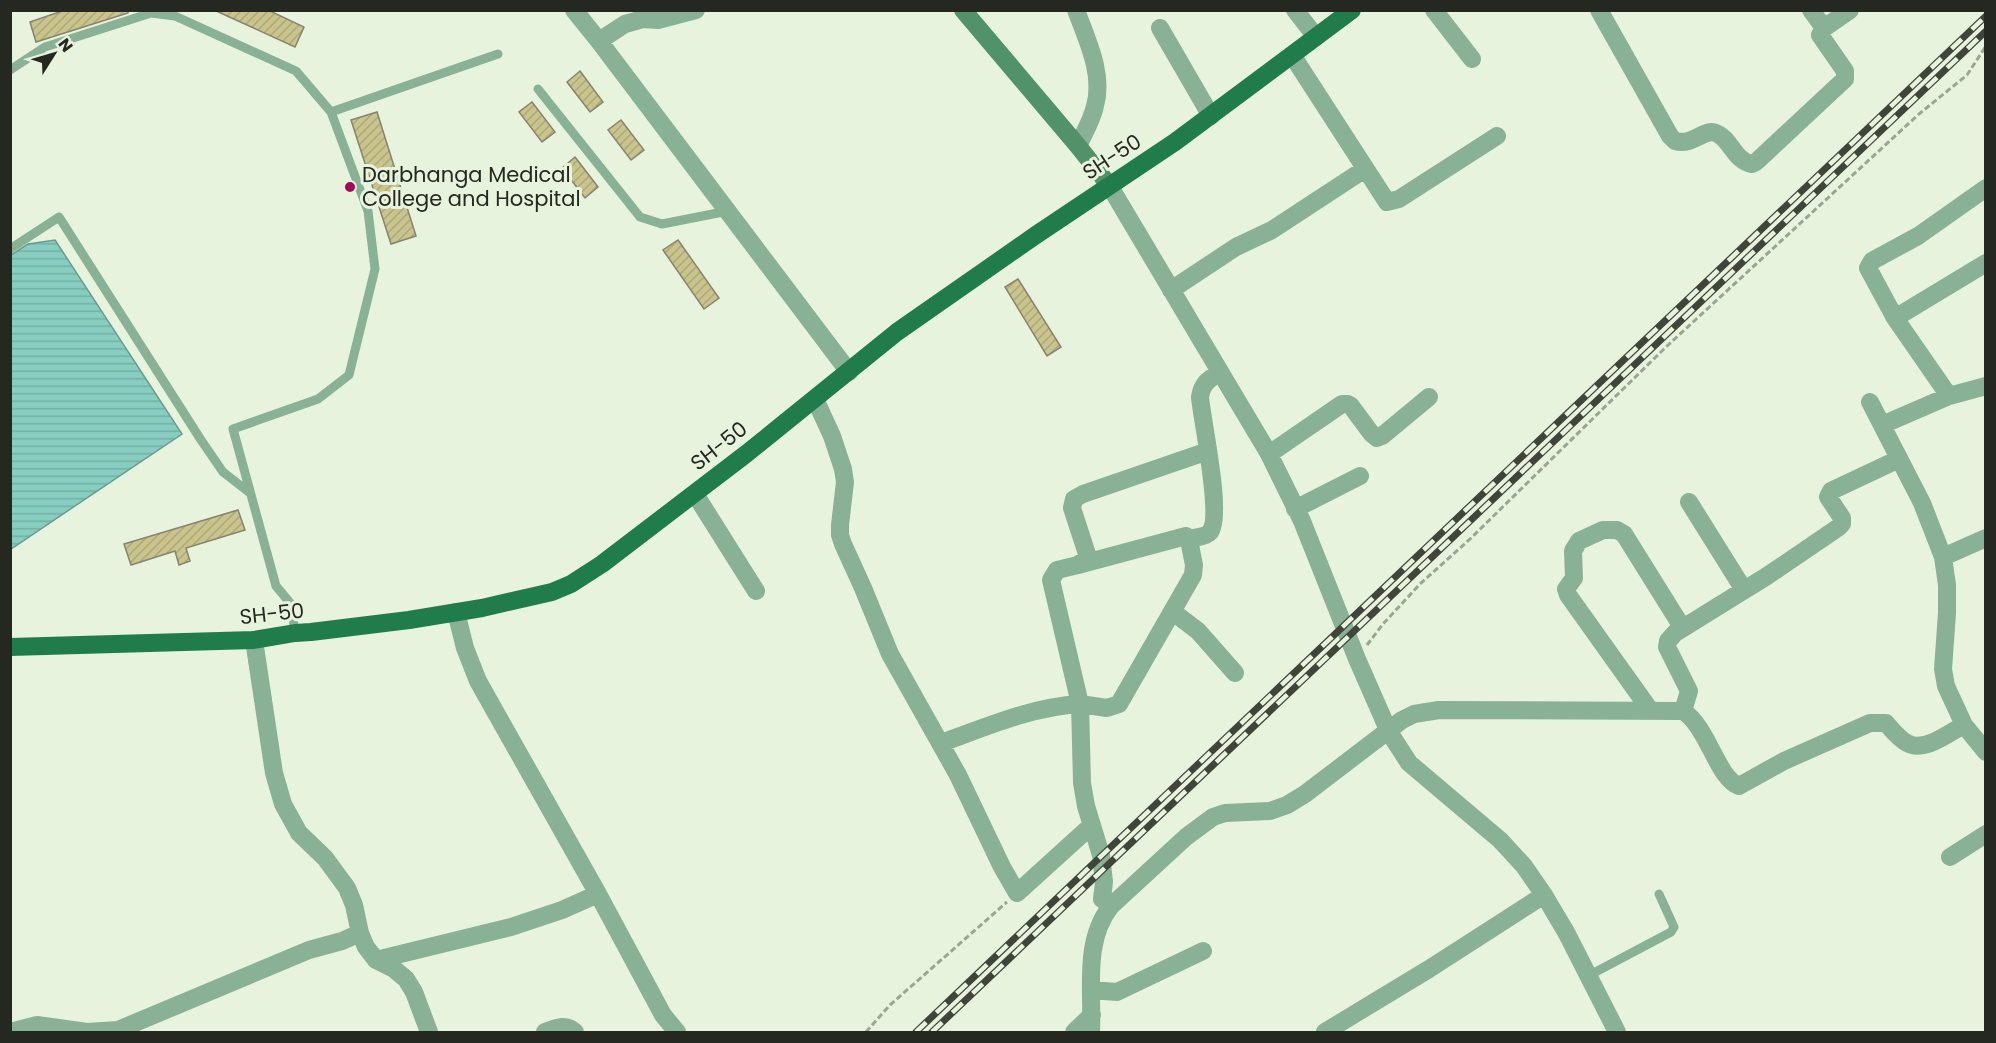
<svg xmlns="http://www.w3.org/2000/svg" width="1996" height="1043" font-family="Poppins,sans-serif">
	<defs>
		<pattern id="water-rules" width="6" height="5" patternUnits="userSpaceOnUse" patternTransform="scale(1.5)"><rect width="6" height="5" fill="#87cdc0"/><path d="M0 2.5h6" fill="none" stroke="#74b0a5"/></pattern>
		<pattern id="building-hatch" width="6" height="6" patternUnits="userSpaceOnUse" patternTransform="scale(1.5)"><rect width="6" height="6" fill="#c9c38c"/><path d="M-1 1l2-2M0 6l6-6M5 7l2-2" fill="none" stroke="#aca878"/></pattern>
	</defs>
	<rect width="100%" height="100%" fill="#e8f3dd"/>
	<path fill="url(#water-rules)" stroke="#699c90" stroke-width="1.5" d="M 55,240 L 182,434 L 11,549 L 11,255 L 28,244 Z"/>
	<path fill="url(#building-hatch)" stroke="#86846f" stroke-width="1.5" d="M 65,10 L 128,10 L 128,13 L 36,42 L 30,22 Z
		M 214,10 L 268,10 L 304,27 L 295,47 Z
		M 580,71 L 603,102 L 590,112 L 567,82 Z
		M 532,102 L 555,132 L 542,142 L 519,112 Z
		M 377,112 L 416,236 L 391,244 L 351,120 Z
		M 621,120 L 644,150 L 631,160 L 608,130 Z
		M 575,157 L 598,187 L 585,198 L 562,168 Z
		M 678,240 L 719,298 L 704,309 L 663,250 Z
		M 1018,279 L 1061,347 L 1047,356 L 1005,287 Z
		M 238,510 L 245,530 L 186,548 L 190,561 L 179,565 L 175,551 L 131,565 L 124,544 Z"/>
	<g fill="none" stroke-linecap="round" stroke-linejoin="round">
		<path stroke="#9ca494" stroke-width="3" stroke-dasharray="6 3" stroke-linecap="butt" d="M 1367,645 L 1383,624 L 1420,584 L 1470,539 L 1667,346 L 1919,114 L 1967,75 L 1986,46
			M 866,1032 L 890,1005 L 1007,902"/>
		<path stroke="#88b196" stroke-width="9" d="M 10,70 L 45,47 L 151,13 L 175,16 L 296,71 L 331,112 L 368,211 L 375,269 L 349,375 L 318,399 L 233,429 L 276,586 L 291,604 L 295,633
			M 538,89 L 640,217 L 662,224 L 728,211
			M 331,112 L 498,54
			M 10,249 L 59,217 L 201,440 L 223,472 L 250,493
			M 1588,976 L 1671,932 L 1674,927 L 1659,894"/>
		<path stroke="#88b196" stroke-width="18" d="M 574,10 L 599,41 L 849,372
			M 1076,10 C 1087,40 1104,74 1095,106 C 1092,120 1084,133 1078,146
			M 1295,10 L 1316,37
			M 1434,10 L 1472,59
			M 1599,10 L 1670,136 L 1675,141 C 1694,146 1704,128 1716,133 C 1731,139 1734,161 1752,164 L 1756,162 L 1845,79 L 1845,71 L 1820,35 L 1824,28 L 1850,10
			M 1811,10 L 1824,28
			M 1160,28 L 1211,116
			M 599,41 L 625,24 L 643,19 L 658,20 L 696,10
			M 1292,55 L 1387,202 L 1399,199 L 1497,136
			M 1109,185 L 1269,454 L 1302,521 L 1357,659 L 1389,732 L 1409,763 L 1500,840 L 1524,866 L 1544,895 L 1566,932 L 1617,1032
			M 1171,290 L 1236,247 L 1272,230 L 1365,169
			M 1895,318 L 1986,263
			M 1949,396 L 1895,318 L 1868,268 L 1872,261 L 1918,236 L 1986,188
			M 815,399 L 832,436 L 843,469 L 845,482 L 840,525 L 840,535 L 843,544 L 863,588 L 890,654 L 958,775 L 1002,867 L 1017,893 L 1092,825
			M 1870,402 L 1922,503 L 1943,557 L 1947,585 L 1947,613 L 1943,669 L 1946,686 L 1964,725 L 1986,752
			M 1882,425 L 1949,396 L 1986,386
			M 1269,454 L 1342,404 L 1348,404 L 1351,406 L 1371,433 L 1377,438 L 1382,436 L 1429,397
			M 695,494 L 756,591
			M 1689,502 L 1744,590
			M 1295,509 L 1360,476
			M 1943,557 L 1986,538
			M 1078,565 L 1186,536
			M 1173,612 L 1198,631 L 1235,673
			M 254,640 L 274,773 L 283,804 L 299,833 L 325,858 L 347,888 L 354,905 L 360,933 L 366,947 L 376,960 L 394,969 L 406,979 L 414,992 L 429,1032
			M 1650,710 L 1568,595 L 1566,589 L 1574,578 L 1573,551 L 1579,541 L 1603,530 L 1617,530 L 1624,534 L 1682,627
			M 1683,711 L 1689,691 L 1667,647 L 1668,641 L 1675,633 L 1767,576 L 1839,527 L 1842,524 L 1842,518 L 1828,497 L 1831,491 L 1899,459
			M 941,743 C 986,727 1031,707 1080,704 L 1051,580 L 1057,570 L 1078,565 L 1086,559 L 1087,554 L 1072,508 L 1074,499 L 1083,494 L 1208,451
			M 1950,857 L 1986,834
			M 598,894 L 663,1015 L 677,1032
			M 1111,906 L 1102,899 L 1104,882 L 1101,855 L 1086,806 L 1082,783 L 1080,704 L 1107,708 L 1119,704 L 1193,575 L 1194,565 L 1189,540 C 1195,536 1205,538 1210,532 C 1223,516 1202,421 1200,397 C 1202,384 1208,379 1220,373
			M 376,960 L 511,927 L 562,910 L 598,894 L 478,681 L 465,648 L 456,612
			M 1091,990 L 1117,992 L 1203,951
			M 10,1032 L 37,1025 L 87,1032 L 118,1030 L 309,950 L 342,941 L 360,933
			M 545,1032 C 556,1028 565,1023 575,1032
			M 1074,1032 L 1092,1015
			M 1091,1032 C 1093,990 1083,941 1111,906 L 1186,837 L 1213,817 L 1225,813 L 1270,811 L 1287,805 L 1305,794 L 1402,720 L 1414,714 L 1439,710 L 1683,711 C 1708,727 1717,778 1739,786 L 1784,761 L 1870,723 L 1886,723 C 1892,730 1899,739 1907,743 C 1925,753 1948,733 1964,725
			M 1325,1032 L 1429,969 L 1544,895"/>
		<path stroke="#52926b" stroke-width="18" d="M 963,10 L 1078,146 L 1109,185"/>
		<path stroke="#217c4c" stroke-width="18" d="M 10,647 L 254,640 L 295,633 L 311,632 L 409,620 L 482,608 L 552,592 L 571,584 L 602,564 L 746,454 L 897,332 L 1036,235 L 1175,142 L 1352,10"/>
		<defs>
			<path id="rail" d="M 916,1032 L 1986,16
				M 932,1032 L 1986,31"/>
		</defs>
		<use href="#rail" stroke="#40453b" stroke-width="7"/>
		<use href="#rail" stroke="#e8f3dd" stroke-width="4.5" stroke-dasharray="14" stroke-linecap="butt"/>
	</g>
	<circle fill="#9c0c5a" stroke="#e8f3dd" stroke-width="2" cx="350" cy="187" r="6"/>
	<g text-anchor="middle" stroke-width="6" stroke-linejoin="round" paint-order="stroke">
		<g font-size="21" fill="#242820" stroke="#e8f3dd">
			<text transform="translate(1112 157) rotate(-33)" y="7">SH-50</text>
			<text transform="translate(719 446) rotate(-38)" y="7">SH-50</text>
			<text transform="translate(272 614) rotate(-6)" y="7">SH-50</text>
		</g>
		<g font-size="21" fill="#242820" stroke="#e8f3dd" text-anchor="start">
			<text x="362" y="182">Darbhanga Medical<tspan x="362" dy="24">College and Hospital</tspan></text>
		</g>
	</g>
	<rect width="1996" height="1043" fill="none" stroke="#242820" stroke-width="24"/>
	<g transform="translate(54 54) rotate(53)" stroke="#e8f3dd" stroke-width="4.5" paint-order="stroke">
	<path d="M0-4.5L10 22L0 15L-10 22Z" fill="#242820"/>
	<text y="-9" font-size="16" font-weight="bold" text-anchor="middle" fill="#242820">N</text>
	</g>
</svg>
